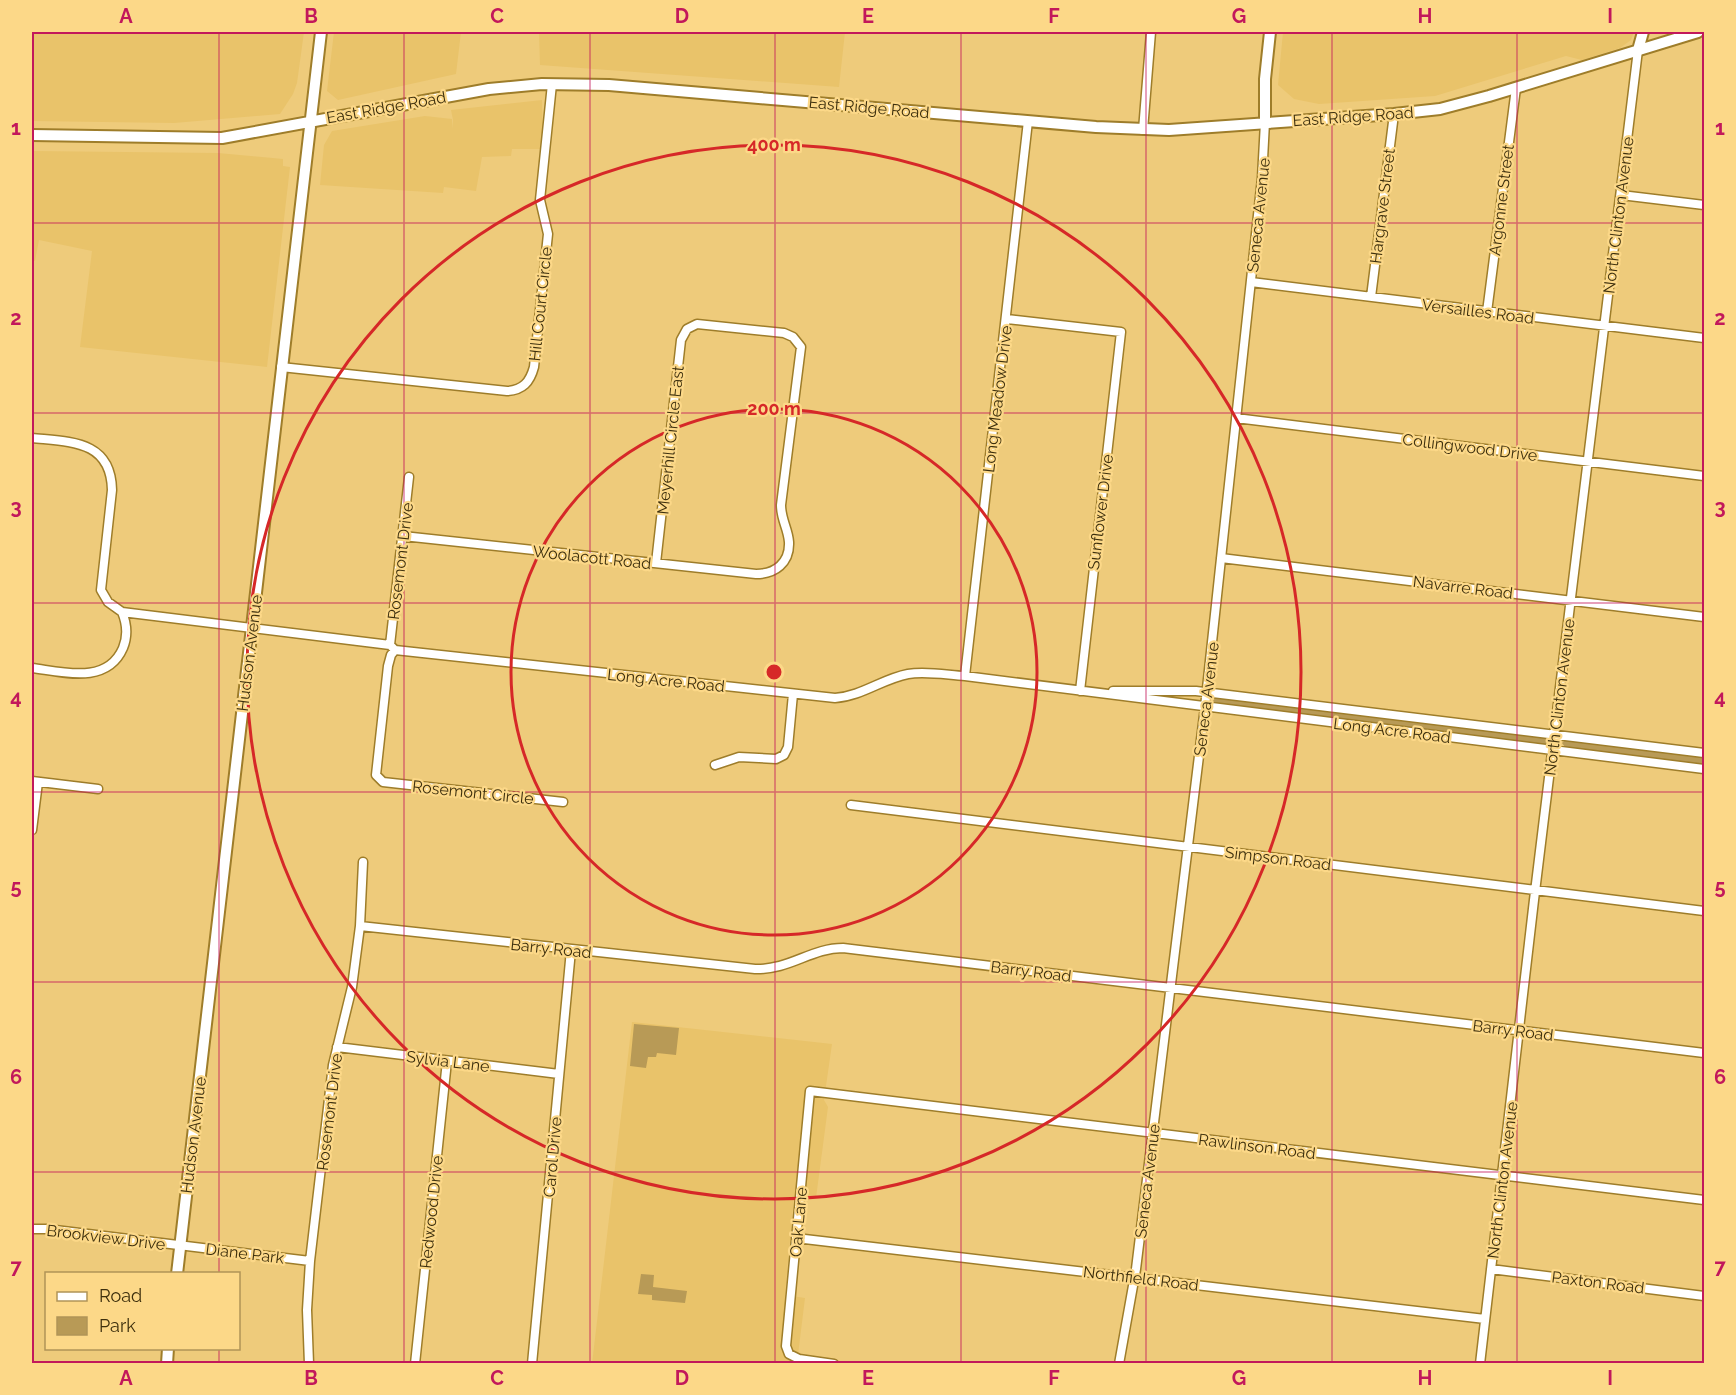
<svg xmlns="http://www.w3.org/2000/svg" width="1736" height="1395" font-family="Raleway,sans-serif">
	<rect width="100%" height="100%" fill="#eecb7b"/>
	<path fill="#e9c36a" d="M 32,32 L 304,32 L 297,83 L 293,94 L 280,114 L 174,123 L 32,121 Z
		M 334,32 L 461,32 L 456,74 L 338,100 L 327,91 Z
		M 539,32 L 845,32 L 839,87 L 540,65 Z
		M 1283,32 L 1634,32 L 1631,40 L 1620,48 L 1582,60 L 1566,56 L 1435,96 L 1319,104 L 1294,99 L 1278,85 Z
		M 542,100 L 543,149 L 512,149 L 511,156 L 482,157 L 476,191 L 444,187 L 443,193 L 320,185 L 324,145 L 332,131 L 425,116 L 452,119 L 452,129 L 453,120 L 451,110 Z
		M 32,151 L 218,153 L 283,159 L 283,166 L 290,167 L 267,367 L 80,347 L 92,251 L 39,240 L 35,261 L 32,260 Z
		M 632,1022 L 832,1044 L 824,1100 L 828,1107 L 816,1198 L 794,1196 L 785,1295 L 805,1298 L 797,1363 L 592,1364 Z"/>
	<path fill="#b89a56" d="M 1216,697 L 1545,737 L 1548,743 L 1544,745 L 1215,705 L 1213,701 Z
		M 1565,740 L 1704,757 L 1704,764 L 1565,747 L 1562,743 Z
		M 634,1024 L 679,1028 L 676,1055 L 657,1053 L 656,1057 L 648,1057 L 646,1068 L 630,1066 Z
		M 641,1274 L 654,1275 L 653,1287 L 687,1291 L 685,1303 L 652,1300 L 652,1295 L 638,1294 Z"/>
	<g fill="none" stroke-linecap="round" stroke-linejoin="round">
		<defs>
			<path id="minor" d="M 1143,130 L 1151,32
				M 1621,195 L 1704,205
				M 1251,282 L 1704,338
				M 1371,297 L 1394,114
				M 1487,312 L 1516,88
				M 1007,319 L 1121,332 L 1080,691
				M 281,367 L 507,391 C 523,390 530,382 534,367 L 548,234 L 540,200 L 552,84
				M 1236,418 L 1704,476
				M 32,438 C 70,442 111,440 112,490 L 101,590 L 108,602 L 122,612 C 127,624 128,636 123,648 C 107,685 63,672 32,668
				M 403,536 L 756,574 C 775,574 790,563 789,542 C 788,528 781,520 781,505 L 801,347 L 793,337 L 784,333 L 697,324 L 687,329 L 681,340 L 656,563
				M 1221,558 L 1704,617
				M 122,612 L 390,645 L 395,650 L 835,698 C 862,696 882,679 908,674 C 926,671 947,675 965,676 L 1704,769
				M 390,645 L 409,477
				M 395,650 L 391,655 L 388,666 L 376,775 L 383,782 L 563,802
				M 965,676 L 1028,121
				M 1113,691 L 1196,691 L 1704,753
				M 715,765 L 739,757 L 776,759 L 784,755 L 788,747 L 793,694
				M 32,781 L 98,789
				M 851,805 L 1704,911
				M 32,830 L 38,782
				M 360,926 L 755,969 C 790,970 811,948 843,948 L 1704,1053
				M 337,1047 L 559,1074
				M 32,1229 L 47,1229 L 310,1261
				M 796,1238 L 1485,1319
				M 1491,1269 L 1704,1296
				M 309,1364 L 307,1310 L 310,1261 L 333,1065 L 352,987 L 360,926 L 363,862
				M 415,1364 L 447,1061
				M 532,1364 L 571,950
				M 834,1364 L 799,1359 L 789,1354 L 786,1346 L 810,1091 L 1704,1200
				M 1119,1364 L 1136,1269 L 1205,707 L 1262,178 L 1265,122
				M 1480,1364 L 1534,900 L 1638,50"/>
			<path id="major" d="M 1638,50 L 1643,32
				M 1265,122 L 1265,79 L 1270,32
				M 32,135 L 222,138 L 489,89 L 542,84 L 609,85 L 1096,127 L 1169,130 L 1394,114 L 1440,109 L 1489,96 L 1698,32
				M 177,1274 L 321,32
				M 167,1364 L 168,1348"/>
		</defs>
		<use href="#minor" stroke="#9e7d2a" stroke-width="11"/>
		<use href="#major" stroke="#9e7d2a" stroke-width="14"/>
		<use href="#minor" stroke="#fff" stroke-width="8"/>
		<use href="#major" stroke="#fff" stroke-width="10"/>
	</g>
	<path fill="none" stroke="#c2185b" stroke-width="1.5" stroke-opacity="0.55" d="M 219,32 L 219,1274M 404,32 L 404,1364M 590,32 L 590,1364M 775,32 L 775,1364M 961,32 L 961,1364M 1146,32 L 1146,1364M 1332,32 L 1332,1364M 1517,32 L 1517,1364M 32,223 L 1704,223M 32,413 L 1704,413M 32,603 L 1704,603M 32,792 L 1704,792M 32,982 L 1704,982M 32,1172 L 1704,1172M 219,1348 L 219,1364"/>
	<g fill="none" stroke="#d62828" stroke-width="3">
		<circle cx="774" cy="672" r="263"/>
		<circle cx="774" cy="672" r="527"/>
	</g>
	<g text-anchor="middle" stroke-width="4.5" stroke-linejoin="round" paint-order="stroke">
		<g font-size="16" fill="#3d2f0d" stroke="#fcd888">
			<text transform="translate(386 107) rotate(-10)" y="6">East Ridge Road</text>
			<text transform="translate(869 107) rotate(5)" y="6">East Ridge Road</text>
			<text transform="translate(1353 116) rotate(-4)" y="6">East Ridge Road</text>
			<text transform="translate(1501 200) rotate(-83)" y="6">Argonne Street</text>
			<text transform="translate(1382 206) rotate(-83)" y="6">Hargrave Street</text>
			<text transform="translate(1258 215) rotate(-84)" y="6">Seneca Avenue</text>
			<text transform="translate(1618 215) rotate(-83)" y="6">North Clinton Avenue</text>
			<text transform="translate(540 304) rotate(-84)" y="6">Hill Court Circle</text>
			<text transform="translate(1478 311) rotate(7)" y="6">Versailles Road</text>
			<text transform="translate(997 399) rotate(-83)" y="6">Long Meadow Drive</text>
			<text transform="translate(670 440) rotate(-84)" y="6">Meyerhill Circle East</text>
			<text transform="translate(1470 447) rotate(7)" y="6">Collingwood Drive</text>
			<text transform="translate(1100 512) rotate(-83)" y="6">Sunflower Drive</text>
			<text transform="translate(592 557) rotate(6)" y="6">Woolacott Road</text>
			<text transform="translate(400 561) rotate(-83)" y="6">Rosemont Drive</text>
			<text transform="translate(1463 587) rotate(7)" y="6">Navarre Road</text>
			<text transform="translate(249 653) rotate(-83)" y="6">Hudson Avenue</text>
			<text transform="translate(666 680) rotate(6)" y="6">Long Acre Road</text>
			<text transform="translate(1559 697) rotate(-83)" y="6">North Clinton Avenue</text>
			<text transform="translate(1206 699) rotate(-83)" y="6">Seneca Avenue</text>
			<text transform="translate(1392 730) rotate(7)" y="6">Long Acre Road</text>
			<text transform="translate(473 792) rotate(6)" y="6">Rosemont Circle</text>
			<text transform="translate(1278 858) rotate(7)" y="6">Simpson Road</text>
			<text transform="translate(551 948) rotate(6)" y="6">Barry Road</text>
			<text transform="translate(1031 971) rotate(7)" y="6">Barry Road</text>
			<text transform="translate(1513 1030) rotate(7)" y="6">Barry Road</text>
			<text transform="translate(448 1061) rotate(7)" y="6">Sylvia Lane</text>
			<text transform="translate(329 1112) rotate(-83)" y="6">Rosemont Drive</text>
			<text transform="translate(193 1135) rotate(-83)" y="6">Hudson Avenue</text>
			<text transform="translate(1257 1146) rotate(7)" y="6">Rawlinson Road</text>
			<text transform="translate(552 1157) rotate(-85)" y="6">Carol Drive</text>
			<text transform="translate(1502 1180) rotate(-83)" y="6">North Clinton Avenue</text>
			<text transform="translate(1147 1181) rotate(-83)" y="6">Seneca Avenue</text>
			<text transform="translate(431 1212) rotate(-84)" y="6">Redwood Drive</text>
			<text transform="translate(798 1222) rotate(-85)" y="6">Oak Lane</text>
			<text transform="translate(106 1237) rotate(7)" y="6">Brookview Drive</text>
			<text transform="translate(245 1253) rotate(7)" y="6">Diane Park</text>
			<text transform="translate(1141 1278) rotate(7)" y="6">Northfield Road</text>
			<text transform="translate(1598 1282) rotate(7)" y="6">Paxton Road</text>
		</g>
	</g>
	<circle cx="774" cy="672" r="9" fill="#d62828" stroke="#fcd888" stroke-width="3"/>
	<g font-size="18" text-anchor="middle" font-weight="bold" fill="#d62828" stroke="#fcd888" stroke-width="4.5" stroke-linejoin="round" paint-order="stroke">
		<text x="774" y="151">400 m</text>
		<text x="774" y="415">200 m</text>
	</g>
	<rect width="1736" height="1395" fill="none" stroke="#fcd888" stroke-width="66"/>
	<rect x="45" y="1272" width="195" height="78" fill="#fcd888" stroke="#b09457" stroke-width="1.5"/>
	<rect x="57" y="1292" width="30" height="9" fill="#ffffff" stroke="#b09457" stroke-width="1.5"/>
	<text x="99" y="1302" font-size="18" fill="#3d2f0d">Road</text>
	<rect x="57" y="1317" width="30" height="18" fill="#b89a56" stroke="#b09457" stroke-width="1.5"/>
	<text x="99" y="1332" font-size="18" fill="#3d2f0d">Park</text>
	<rect x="33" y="33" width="1670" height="1329" fill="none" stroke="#c2185b" stroke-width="2"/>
	<g font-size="20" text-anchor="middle" font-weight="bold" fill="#c2185b">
		<text x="126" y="23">A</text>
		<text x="311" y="23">B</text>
		<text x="497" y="23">C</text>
		<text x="682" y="23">D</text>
		<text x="868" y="23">E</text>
		<text x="1054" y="23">F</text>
		<text x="1239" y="23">G</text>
		<text x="1425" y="23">H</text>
		<text x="1610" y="23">I</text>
		<text x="16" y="135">1</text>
		<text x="1720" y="135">1</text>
		<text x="16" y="325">2</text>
		<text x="1720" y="325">2</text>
		<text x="16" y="514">3</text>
		<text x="1720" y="514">3</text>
		<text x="16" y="704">4</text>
		<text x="1720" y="704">4</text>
		<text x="16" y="894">5</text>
		<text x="1720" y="894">5</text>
		<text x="16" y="1084">6</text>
		<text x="1720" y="1084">6</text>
		<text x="16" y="1274">7</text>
		<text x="1720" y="1274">7</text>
		<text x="126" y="1385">A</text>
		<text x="311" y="1385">B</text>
		<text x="497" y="1385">C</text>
		<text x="682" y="1385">D</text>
		<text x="868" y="1385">E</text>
		<text x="1054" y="1385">F</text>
		<text x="1239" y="1385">G</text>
		<text x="1425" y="1385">H</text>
		<text x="1610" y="1385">I</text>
	</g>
</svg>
